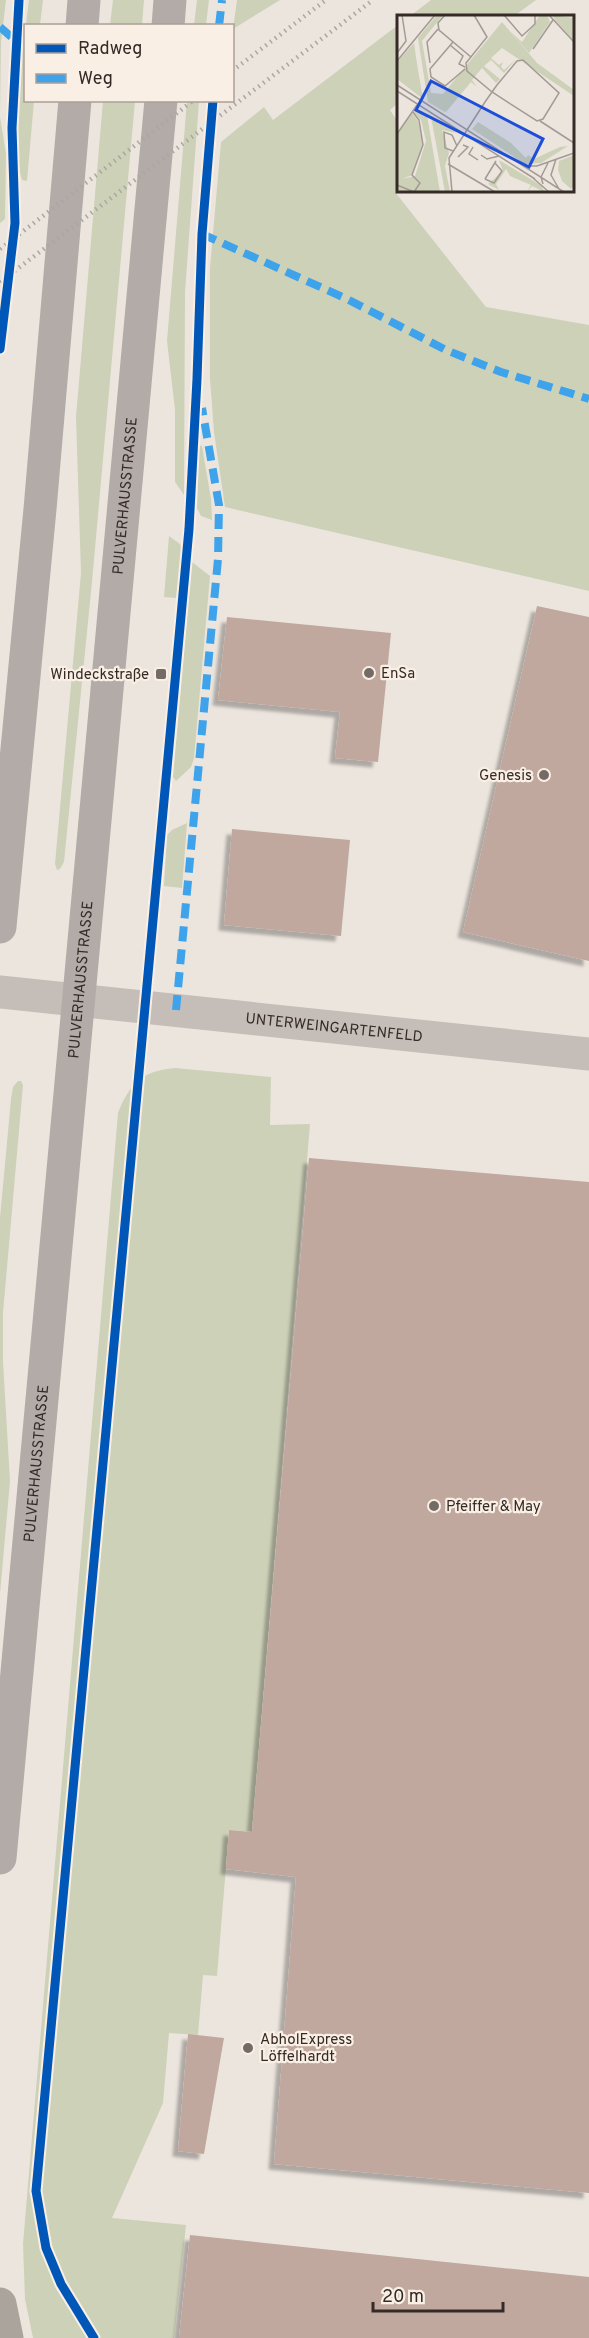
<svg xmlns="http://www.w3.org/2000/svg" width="589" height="2338" font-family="Overpass,sans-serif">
	<defs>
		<filter id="shadow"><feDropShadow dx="-5.5" dy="5.5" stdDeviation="1.5" flood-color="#0004"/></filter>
	</defs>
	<rect width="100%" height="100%" fill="#ece5de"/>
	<path fill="#cdd1b8" d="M 0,0 L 6,0 L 1,42 L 0,117 L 6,154 L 5,219 L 0,223 Z
		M 29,0 L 43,0 L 40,25 L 26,25 Z
		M 113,0 L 144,0 L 142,25 L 110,25 Z
		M 197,0 L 209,0 L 206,25 L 194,25 Z
		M 237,0 L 280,0 L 233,29 Z
		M 431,0 L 536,0 L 514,16 L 410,16 Z
		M 398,25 L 398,103 L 390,110 L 398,122 L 398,189 L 395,192 L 486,307 L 589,325 L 589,591 L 225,507 L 214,432 L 210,379 L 210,268 L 221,142 L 264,107 L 273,120 Z
		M 25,29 L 26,100 L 34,101 L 27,181 L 22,180 C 11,143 20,69 25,29 Z
		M 103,101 L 135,101 L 92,582 L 64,862 L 60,869 L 57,870 L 55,864 L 81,573 L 76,417 Z
		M 187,101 L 199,101 L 185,292 L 184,495 L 175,482 L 175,410 L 167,341 Z
		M 199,445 L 202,446 L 211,499 L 212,520 L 201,516 L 197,508 Z
		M 169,536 L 180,544 L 182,551 L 176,598 L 164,597 Z
		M 192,562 L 210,576 L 194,758 L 191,767 L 176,781 L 173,777 Z
		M 187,823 L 182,888 L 164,886 L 167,835 L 172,830 Z
		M 175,1068 L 271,1077 L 270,1125 L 310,1124 L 252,1832 L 229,1830 L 217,1976 L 203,1975 L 198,2035 L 169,2033 L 163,2103 L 112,2218 L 186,2225 L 174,2338 L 33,2338 L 25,2299 L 23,2244 L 118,1113 C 130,1083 142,1071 175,1068 Z
		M 18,1081 L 21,1081 L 23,1085 L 3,1313 L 3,1362 L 10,1481 L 0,1594 L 0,1218 L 11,1099 L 13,1087 Z"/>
	<path fill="#c0a89f" filter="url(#shadow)" d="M 537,606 L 589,617 L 589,961 L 463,932 Z
		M 227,617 L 391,633 L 378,762 L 335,758 L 340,712 L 218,700 Z
		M 232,829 L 350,840 L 341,936 L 224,925 Z
		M 309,1158 L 589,1182 L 589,2193 L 274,2164 L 296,1877 L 226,1869 L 229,1830 L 252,1832 Z
		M 188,2034 L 224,2038 L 204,2154 L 178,2151 Z
		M 190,2235 L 589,2277 L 589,2338 L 179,2338 Z"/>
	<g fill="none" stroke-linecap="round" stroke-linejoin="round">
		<path stroke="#c5bdb7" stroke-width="33" id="s1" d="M 0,992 L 589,1054"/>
		<g stroke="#b3aba7" stroke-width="33">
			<path d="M 82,26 L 84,0"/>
			<path d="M 168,26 L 170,0"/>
			<path d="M 0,927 L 40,509 L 75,100"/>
			<path id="s2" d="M 0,1858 L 161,100"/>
		</g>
		<path stroke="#aba49d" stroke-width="33" d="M 0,2304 L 7,2338"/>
		<path stroke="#aca6a2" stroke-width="4.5" stroke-dasharray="1.5 4.5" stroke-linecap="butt" d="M 232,71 L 326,0
			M 0,249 L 194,100
			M 0,282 L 373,0"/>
		<path stroke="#3ea3eb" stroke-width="8" stroke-dasharray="15 8" stroke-linecap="butt" d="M 219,26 L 222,0
			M 0,27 L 17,42
			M 202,234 L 347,299 L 446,350 L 501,372 L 589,399
			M 176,1010 L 218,559 L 219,505 L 202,408"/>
		<defs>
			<path id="cycleway" d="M 0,349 L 15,223 L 12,128 L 19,0
				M 94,2338 L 61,2284 L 46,2248 L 36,2191 L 189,529 L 197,379 L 202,234 L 213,100"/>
		</defs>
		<use href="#cycleway" stroke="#f9efe4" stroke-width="13"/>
		<use href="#cycleway" stroke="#0057b8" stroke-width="9"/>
	</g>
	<g fill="#756b66" stroke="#f9efe4" stroke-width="2">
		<circle cx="369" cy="673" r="6"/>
		<rect x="155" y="668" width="12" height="12" rx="3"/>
		<circle cx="544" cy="775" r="6"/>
		<circle cx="434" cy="1506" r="6"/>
		<circle cx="248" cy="2048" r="6"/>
	</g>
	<g text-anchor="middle" stroke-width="4.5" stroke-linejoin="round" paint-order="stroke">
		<g font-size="15" fill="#352a26" stroke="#f9efe4">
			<text dy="5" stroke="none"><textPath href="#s2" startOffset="1368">PULVERHAUSSTRASSE</textPath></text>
			<text dy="5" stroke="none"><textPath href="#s2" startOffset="882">PULVERHAUSSTRASSE</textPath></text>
			<text dy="5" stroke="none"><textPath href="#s1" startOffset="336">UNTERWEINGARTENFELD</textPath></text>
			<text dy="5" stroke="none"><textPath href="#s2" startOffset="396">PULVERHAUSSTRASSE</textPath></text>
		</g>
		<g font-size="15" fill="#352a26" stroke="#f9efe4" text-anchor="start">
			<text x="381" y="678">EnSa</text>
			<text x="149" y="679" text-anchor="end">Windeckstraße</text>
			<text x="532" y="780" text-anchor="end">Genesis</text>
			<text x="446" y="1511">Pfeiffer &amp; May</text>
			<text x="260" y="2044">AbholExpress<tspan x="260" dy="17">Löffelhardt</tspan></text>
		</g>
	</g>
	<g transform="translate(397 15)">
		<rect width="177" height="177" fill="#ece5de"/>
		<path d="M 40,0 L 46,0 L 25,26 L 34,78 L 46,79 L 105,7 L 140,48 L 177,75 L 177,81 L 105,33 L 94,43 L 102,50 L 106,47 L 104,52 L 107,55 L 118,45 L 107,58 L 94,45 L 87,51 L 103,64 L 99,68 L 85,53 L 75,65 L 80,72 L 74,67 L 49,97 L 46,96 L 31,87 L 21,23 ZM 143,0 L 150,0 L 153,7 L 132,38 L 114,17 L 125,27 ZM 156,0 L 177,3 L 177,26 L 158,5 ZM 17,28 L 20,49 L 26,84 L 0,64 L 0,47 ZM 19,92 L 30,100 L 43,177 L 0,177 L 0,120 L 15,98 L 21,106 L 26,130 L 15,160 L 5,164 L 18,161 L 29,126 L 24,105 L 17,98 L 18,94 L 26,97 ZM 34,102 L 60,118 L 45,115 L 52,138 L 48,151 L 53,177 L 48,177 ZM 81,107 L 114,128 L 129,143 L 131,140 L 137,144 L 163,132 L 171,131 L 144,148 L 128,149 L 75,114 ZM 177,140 L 177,170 L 174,174 L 165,166 L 161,155 L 162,146 ZM 102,145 L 145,171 L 147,177 L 135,171 L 130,177 L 134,170 L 113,161 L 109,154 L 99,169 L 102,175 L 91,169 L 106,156 Z" fill="#cdd1b8"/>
		<path fill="none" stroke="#a39a94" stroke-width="1.5" d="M 48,0 L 41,8 L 42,15 L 74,42M 107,0 L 125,21 L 138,9 L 138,0M 152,0 L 177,27M 56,27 L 33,54 L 34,62 L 48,71 L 68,54M 53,30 L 66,41 L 62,49 L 68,52M 136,34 L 156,5M 0,38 L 9,26 L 5,0M 0,46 L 38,0M 33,48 L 30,27 L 41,14M 0,70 L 167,177M 0,76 L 138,164M 15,96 L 22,105 L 26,130 L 15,160 L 23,168 L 17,177M 143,106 L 177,128M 0,119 L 20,90M 76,132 L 72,139 L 81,145M 56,136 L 48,133 L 47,117 L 55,120 L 60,131M 84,140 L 90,144 L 102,141M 61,142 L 71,132 L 66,130M 159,144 L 154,160 L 162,174M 51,149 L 98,177M 126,151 L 140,151 L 177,138M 136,163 L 152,177M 88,164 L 97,168 L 105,156 L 98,148M 88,164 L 99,146M 146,169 L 144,162 L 151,148M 0,170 L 17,177M 55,177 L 52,143 L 88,87 L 95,77 L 100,70 L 120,46 L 126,45 L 162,78 L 146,104 L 140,106 L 95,77 L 70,56 L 69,48 L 90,22 L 77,0"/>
		<path fill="#1d4ed8" fill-opacity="0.15" stroke="#1d4ed8" stroke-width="3" d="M 34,66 L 146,124 L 132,152 L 19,95 Z"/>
		<rect width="177" height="177" fill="none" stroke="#352a26" stroke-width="3"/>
	</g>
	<rect x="24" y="24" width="210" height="78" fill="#f9efe4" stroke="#aba098" stroke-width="1.5"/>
	<rect x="36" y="44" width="30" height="9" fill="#0057b8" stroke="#aba098" stroke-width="1.5"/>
	<text x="78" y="54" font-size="18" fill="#352a26">Radweg</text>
	<rect x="36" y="74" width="30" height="9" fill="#3ea3eb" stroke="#aba098" stroke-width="1.5"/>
	<text x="78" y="84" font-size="18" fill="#352a26">Weg</text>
	<path d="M373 2302v9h130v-9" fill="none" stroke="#352a26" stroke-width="3"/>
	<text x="382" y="2302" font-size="18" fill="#352a26" stroke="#f9efe4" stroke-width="4.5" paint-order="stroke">20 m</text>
</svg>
